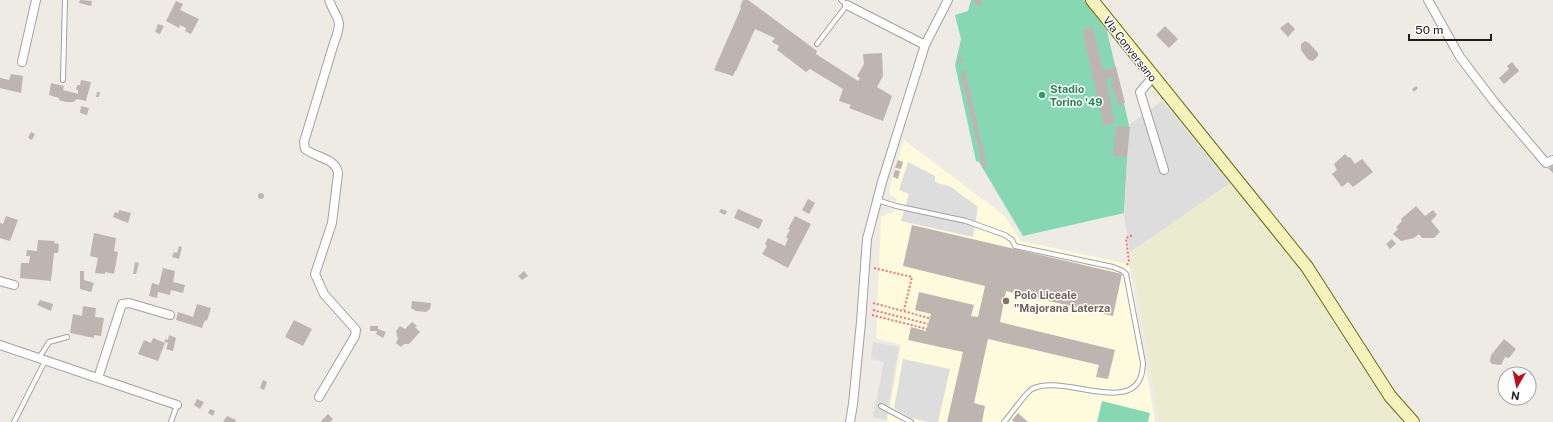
<svg xmlns="http://www.w3.org/2000/svg" width="1553" height="422" font-family="'Public Sans',sans-serif">
	<rect width="100%" height="100%" fill="#eeeae4"/>
	<path fill="#fdfade" d="M 904,140 L 1005,216 L 1021,241 L 1129,264 L 1155,422 L 887,422 L 901,345 L 876,338 L 881,217 L 889,213 L 893,213 L 897,199 L 890,195 L 889,190 Z"/>
	<path fill="#ebebd0" d="M 1162,101 L 1300,268 L 1342,336 L 1388,405 L 1404,422 L 1159,422 L 1124,213 L 1129,125 Z"/>
	<path fill="#87d8b2" d="M 971,0 L 1084,0 L 1107,31 L 1129,125 L 1124,213 L 1023,236 L 979,162 L 976,161 L 955,65 L 961,39 L 955,15 L 968,11 Z
		M 1102,401 L 1150,413 L 1148,422 L 1097,422 Z"/>
	<path fill="#ddd" d="M 1162,101 L 1230,183 L 1130,252 L 1124,216 L 1129,125 Z
		M 908,162 L 935,176 L 935,182 L 951,187 L 978,207 L 973,237 L 901,221 L 909,194 L 899,190 Z
		M 873,342 L 899,347 L 886,420 L 873,417 L 884,362 L 871,359 Z
		M 903,359 L 950,369 L 938,422 L 928,422 L 911,418 L 894,408 Z"/>
	<path fill="#beb5b1" d="M 80,0 L 92,1 L 91,6 L 79,3 Z
		M 743,0 L 748,0 L 817,51 L 816,54 L 858,81 L 860,78 L 857,76 L 864,64 L 863,54 L 882,53 L 883,76 L 877,87 L 892,96 L 883,121 L 849,108 L 851,105 L 839,101 L 843,89 L 810,69 L 806,72 L 777,50 L 779,46 L 772,42 L 775,38 L 755,29 L 736,71 L 735,71 L 733,76 L 714,70 L 741,8 L 740,7 Z
		M 975,0 L 982,0 L 981,6 L 974,5 Z
		M 176,1 L 183,4 L 180,10 L 199,19 L 191,34 L 185,31 L 186,28 L 180,25 L 179,28 L 166,21 Z
		M 1288,22 L 1295,29 L 1288,37 L 1280,28 Z
		M 158,24 L 164,26 L 160,34 L 155,32 Z
		M 1165,26 L 1178,39 L 1169,48 L 1156,35 Z
		M 1093,27 L 1103,70 L 1116,67 L 1125,103 L 1118,105 L 1114,90 L 1112,90 L 1111,84 L 1113,83 L 1111,77 L 1106,78 L 1115,123 L 1104,126 L 1082,30 Z
		M 1305,41 L 1309,43 L 1318,53 L 1318,56 L 1313,61 L 1309,60 L 1306,57 L 1301,50 L 1301,44 Z
		M 959,57 L 963,58 L 962,64 L 958,63 Z
		M 1512,62 L 1519,71 L 1504,84 L 1499,78 L 1509,69 L 1507,66 Z
		M 965,70 L 987,167 L 983,168 L 960,72 Z
		M 11,74 L 23,76 L 21,93 L 0,88 L 0,78 L 9,80 Z
		M 81,80 L 91,82 L 86,101 L 77,99 L 73,102 L 66,102 L 59,100 L 59,98 L 49,95 L 51,83 L 64,86 L 63,90 L 78,94 L 78,90 L 76,90 L 77,85 L 80,85 Z
		M 1416,86 L 1418,88 L 1414,92 L 1412,89 Z
		M 97,92 L 100,92 L 99,97 L 96,97 Z
		M 81,106 L 89,108 L 87,115 L 80,113 Z
		M 1116,126 L 1130,127 L 1127,157 L 1113,156 Z
		M 31,132 L 35,134 L 32,140 L 28,138 Z
		M 1345,154 L 1349,158 L 1350,157 L 1355,164 L 1362,159 L 1373,172 L 1353,187 L 1348,182 L 1342,187 L 1332,174 L 1337,170 L 1334,164 Z
		M 898,160 L 903,162 L 901,169 L 895,168 Z
		M 1553,166 L 1553,173 L 1548,168 Z
		M 895,170 L 900,171 L 898,179 L 893,177 Z
		M258 196a3 3 0 1 1 6 0a3 3 0 1 1-6 0Z
		M 808,199 L 815,203 L 809,214 L 802,210 Z
		M 1416,206 L 1425,216 L 1433,210 L 1437,215 L 1431,221 L 1440,232 L 1434,238 L 1422,238 L 1419,234 L 1414,238 L 1401,241 L 1393,234 L 1398,229 L 1396,227 L 1402,221 L 1401,219 Z
		M 721,209 L 727,211 L 725,215 L 719,212 Z
		M 738,209 L 763,220 L 759,229 L 734,218 Z
		M 119,210 L 131,213 L 128,223 L 113,217 L 115,212 L 118,213 Z
		M 6,216 L 18,220 L 10,241 L 0,238 L 0,223 L 3,224 Z
		M 795,216 L 811,224 L 788,268 L 762,254 L 767,246 L 765,244 L 768,238 L 785,246 L 788,239 L 786,237 L 790,230 L 788,229 Z
		M 912,225 L 1122,274 L 1113,316 L 1006,291 L 1000,322 L 1115,350 L 1108,379 L 1096,377 L 1099,365 L 988,339 L 974,403 L 985,406 L 982,422 L 947,422 L 963,352 L 908,340 L 911,327 L 926,331 L 931,314 L 915,310 L 919,292 L 974,305 L 971,316 L 978,317 L 985,286 L 903,266 Z
		M 94,233 L 116,238 L 114,251 L 118,252 L 114,274 L 105,272 L 105,274 L 95,273 L 98,258 L 90,256 Z
		M 1392,239 L 1396,244 L 1390,249 L 1386,244 Z
		M 38,240 L 55,241 L 54,243 L 59,244 L 58,253 L 54,253 L 51,281 L 20,278 L 21,263 L 29,263 L 30,256 L 26,256 L 27,250 L 37,251 Z
		M 179,246 L 182,247 L 179,259 L 172,257 L 174,252 L 177,253 Z
		M 135,262 L 139,263 L 136,274 L 133,274 Z
		M 163,268 L 175,271 L 173,282 L 185,285 L 183,293 L 171,290 L 170,295 L 158,292 L 157,298 L 149,296 L 152,283 L 159,285 Z
		M 80,271 L 84,271 L 84,280 L 94,283 L 91,292 L 80,289 Z
		M 524,271 L 528,276 L 522,280 L 518,276 Z
		M 40,300 L 53,304 L 51,311 L 37,305 Z
		M 412,301 L 431,303 L 430,309 L 426,312 L 416,311 L 411,308 Z
		M 197,304 L 211,308 L 207,321 L 205,320 L 202,328 L 176,320 L 178,312 L 193,317 Z
		M 83,306 L 96,308 L 95,317 L 104,318 L 101,336 L 94,335 L 94,338 L 70,333 L 73,314 L 82,316 Z
		M 294,320 L 312,329 L 303,346 L 285,337 Z
		M 412,322 L 417,326 L 415,327 L 420,332 L 409,344 L 404,344 L 401,347 L 396,343 L 398,339 L 396,331 L 400,326 L 405,329 Z
		M 370,326 L 378,326 L 378,330 L 378,329 L 386,332 L 383,338 L 376,334 L 377,331 L 370,331 Z
		M 169,335 L 176,338 L 173,351 L 166,349 L 168,343 L 164,342 L 166,339 L 168,340 Z
		M 153,338 L 165,343 L 158,361 L 138,354 L 144,340 L 151,343 Z
		M 1504,339 L 1516,349 L 1509,358 L 1505,357 L 1501,365 L 1492,364 L 1490,361 L 1491,355 Z
		M 263,380 L 267,382 L 264,390 L 260,388 Z
		M 197,399 L 204,402 L 200,409 L 194,405 Z
		M 210,409 L 215,411 L 213,416 L 208,413 Z
		M 1018,413 L 1028,422 L 1014,422 L 1012,420 Z
		M 328,414 L 333,419 L 330,422 L 322,422 L 321,421 Z
		M 227,416 L 236,420 L 235,422 L 223,422 Z"/>
	<g fill="none" stroke-linecap="round" stroke-linejoin="round">
		<defs>
			<path id="service" d="M 817,44 L 847,5 L 841,0
				M 63,80 L 65,0
				M 877,200 L 896,206 L 966,221 L 1005,235 L 1012,240 L 1015,246 L 1113,267 L 1123,271 L 1126,274 L 1143,363 C 1142,422 1064,372 1032,389 C 1025,393 1011,415 1004,422
				M 39,358 L 49,342 L 67,337
				M 881,406 L 911,422
				M 14,422 L 45,361
				M 171,422 L 177,405"/>
			<path id="minor" d="M 1428,0 L 1460,57 L 1495,103 L 1546,163 L 1553,160
				M 847,5 L 925,45
				M 22,62 L 36,0
				M 1153,77 L 1140,92 L 1164,170
				M 0,281 L 14,285
				M 0,345 L 177,405
				M 98,378 L 122,304 L 129,303 L 170,315
				M 319,397 L 355,336 L 356,330 L 324,294 L 315,274 L 332,223 L 338,174 C 337,158 316,158 305,149 L 304,142 L 334,43 C 344,17 337,22 329,0
				M 850,422 L 853,404 L 861,322 L 867,239 L 882,182 L 925,45 L 948,0"/>
			<path id="secondary" d="M 1092,0 L 1307,267 L 1390,396 L 1413,422"/>
		</defs>
		<use href="#service" stroke="#a1a1a1" stroke-width="6"/>
		<use href="#minor" stroke="#a1a1a1" stroke-width="10"/>
		<use href="#secondary" stroke="#6a6c0c" stroke-width="14"/>
		<path stroke="#f07573" stroke-width="2" stroke-dasharray="2 2" stroke-linecap="butt" d="M 1127,265 L 1129,261 L 1126,238 L 1133,235
			M 874,268 L 912,277 L 904,310
			M 873,303 L 929,318
			M 873,310 L 928,324
			M 872,315 L 927,329"/>
		<use href="#service" stroke="#fff" stroke-width="4"/>
		<use href="#minor" stroke="#fff" stroke-width="8"/>
		<use href="#secondary" stroke="#f5f3bb" stroke-width="12"/>
	</g>
	<circle fill="#2e9e5b" stroke="#fff" stroke-width="1.5" cx="1042" cy="95" r="4"/>
	<circle fill="#8d6e63" stroke="#fff" stroke-width="1.5" cx="1006" cy="301" r="4"/>
	<g text-anchor="middle" stroke-width="3" stroke-linejoin="round" paint-order="stroke">
		<g font-size="11" fill="#1d1d1d" stroke="#fff">
			<text transform="translate(1130 49) rotate(52)" y="4">VIa Conversano</text>
		</g>
		<g font-size="11" font-weight="bold" fill="#27864d" stroke="#fff" text-anchor="start">
			<text x="1050" y="93">Stadio<tspan x="1050" dy="13">Torino '49</tspan></text>
		</g>
		<g font-size="11" font-weight="bold" fill="#785e54" stroke="#fff" text-anchor="start">
			<text x="1014" y="299">Polo Liceale<tspan x="1014" dy="13">"Majorana Laterza</tspan></text>
		</g>
	</g>
	<g transform="translate(1517 386) rotate(189)"><circle r="19" fill="#ffffff" stroke="#a5a5a5"/>
	<path d="M0-3L7 15L0 10L-7 15Z" fill="#bd0e1c"/>
	<text y="-6" font-size="11" font-weight="bold" text-anchor="middle" fill="#1d1d1d">N</text>
	</g>
	<path d="M1409 34v6h82v-6" fill="none" stroke="#1d1d1d" stroke-width="2"/>
	<text x="1415" y="34" font-size="12" fill="#1d1d1d" stroke="#ffffff" stroke-width="3" paint-order="stroke">50 m</text>
</svg>
